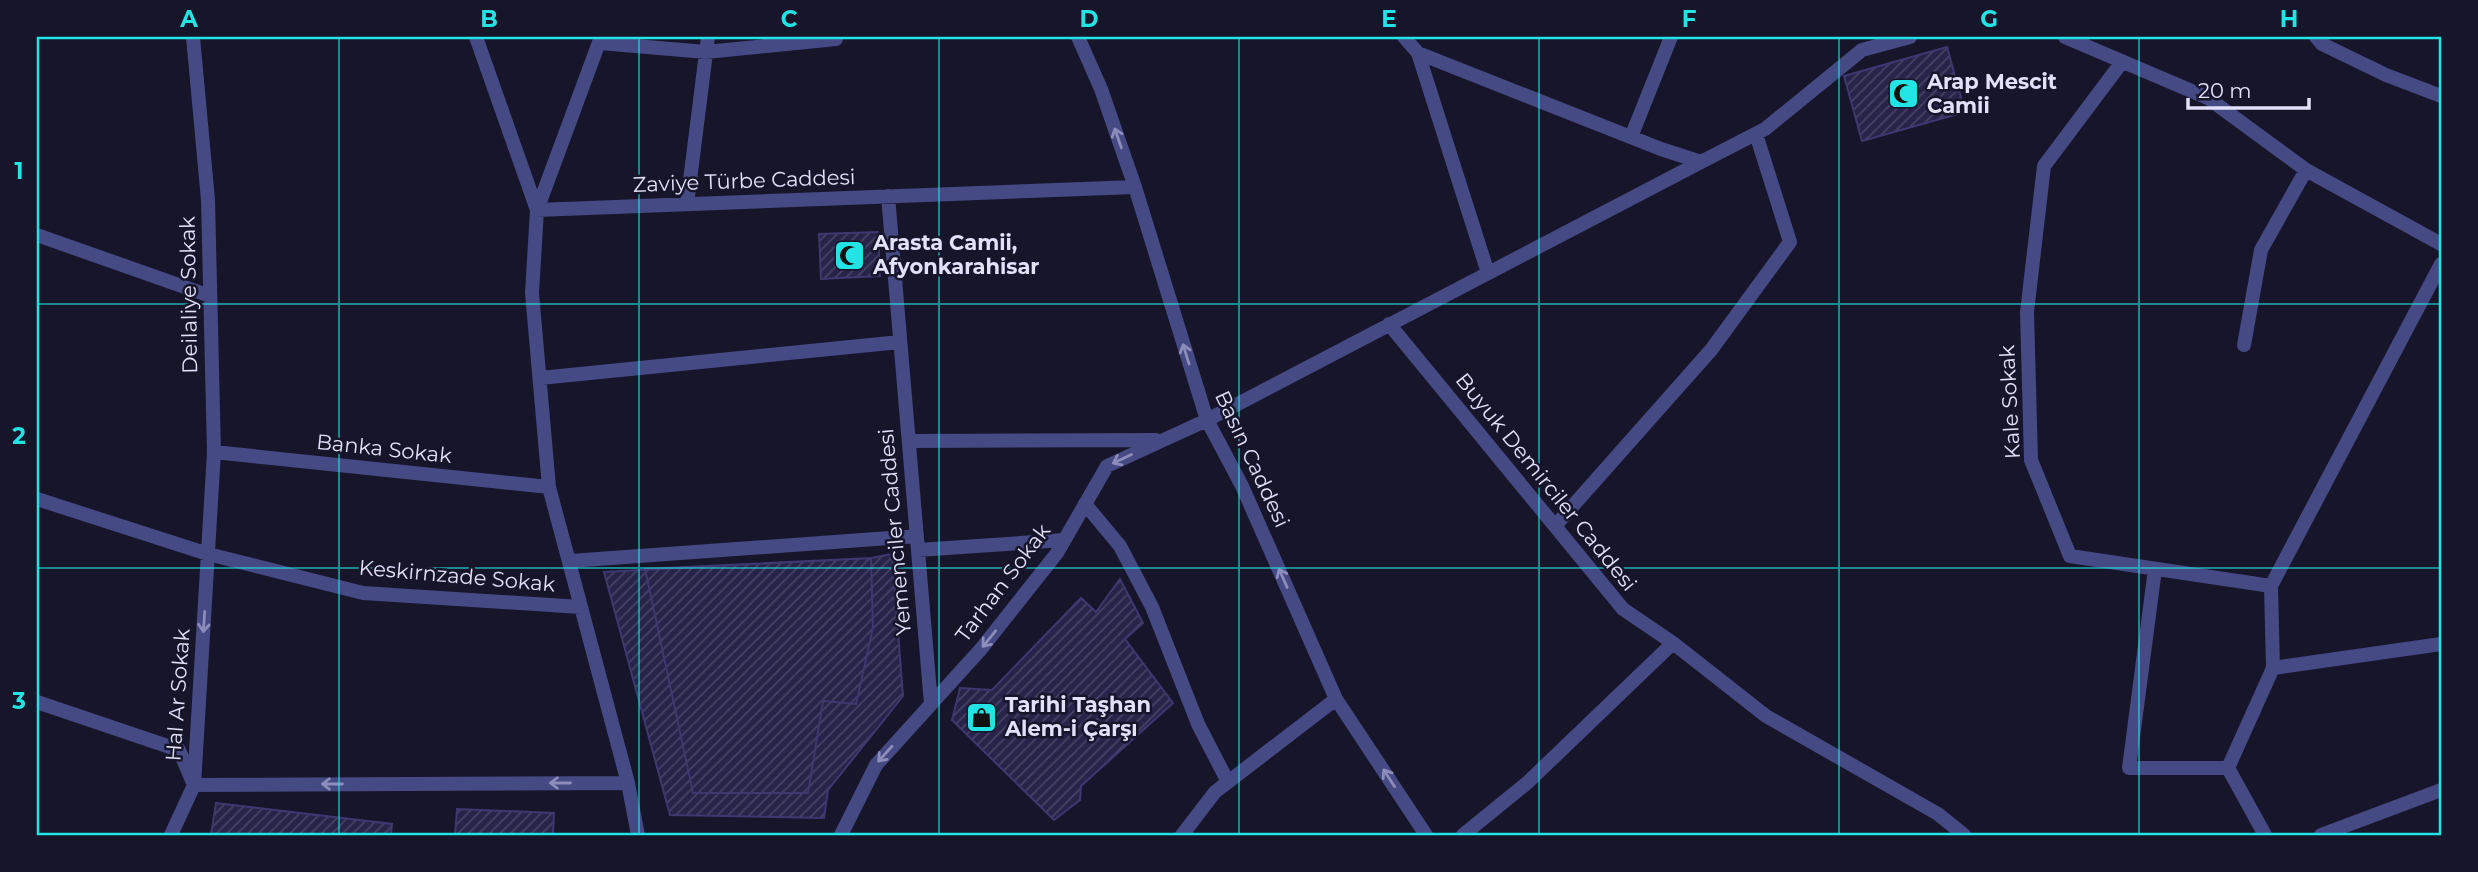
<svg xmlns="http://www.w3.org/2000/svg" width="2478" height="872" font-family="Montserrat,sans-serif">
	<defs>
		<pattern id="building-hatch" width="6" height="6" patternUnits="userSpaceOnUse" patternTransform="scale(1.75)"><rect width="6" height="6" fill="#272349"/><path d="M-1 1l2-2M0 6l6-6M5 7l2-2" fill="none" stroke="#464364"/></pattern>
	</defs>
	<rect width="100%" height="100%" fill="#16152a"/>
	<path fill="url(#building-hatch)" stroke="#3e3872" stroke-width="2" d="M 1947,47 L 1965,112 L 1862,141 L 1844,76 Z
		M 878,232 L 880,276 L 821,279 L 819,234 Z
		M 892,554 L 903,696 L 828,790 L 824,818 L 670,815 L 604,572 L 871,558 Z
		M 871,558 L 873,628 L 856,704 L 823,701 L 808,793 L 693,793 L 645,569 Z
		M 1120,579 L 1143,623 L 1125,639 L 1173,703 L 1081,786 L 1080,800 L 1054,820 L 952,720 L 960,688 L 992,690 L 1081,598 L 1096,612 Z
		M 216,803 L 392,824 L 391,835 L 211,835 Z
		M 457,809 L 554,813 L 553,835 L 455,835 Z"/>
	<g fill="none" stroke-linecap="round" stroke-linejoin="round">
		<path stroke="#454984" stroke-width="14" d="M 1085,504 L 1120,546 L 1152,607 L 1198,724 L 1228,782"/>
		<path stroke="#454984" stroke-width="14" d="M 476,37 L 537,210 L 1135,187
			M 601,37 L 537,210 L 532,293 L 549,487 L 628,783 L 638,835
			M 1078,37 L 1101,89 L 1135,187 L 1207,420 L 1242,486 L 1336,699 L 1426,835
			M 1404,37 L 1418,53 L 1488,273
			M 2065,37 L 2208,98 L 2306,170 L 2441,244
			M 2316,37 L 2322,44 L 2386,75 L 2441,96
			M 600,43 L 706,52 L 836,39
			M 1418,53 L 1661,149 L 1701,162 L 1765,129 L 1862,50 L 1910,37
			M 2122,62 L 2044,166 L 2027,312 L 2031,460 L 2070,556 L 2271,586
			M 1631,137 L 1671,37
			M 888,196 L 931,704
			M 687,204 L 708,37
			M 37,235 L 210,296
			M 1389,324 L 1623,609 L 1673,643 L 1766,716 L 1938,814 L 1964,835
			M 2244,345 L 2261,250 L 2306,170
			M 540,378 L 900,342
			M 909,441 L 1156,440
			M 214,452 L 549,487
			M 37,499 L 208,554 L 363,593 L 581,607
			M 1555,526 L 1711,350 L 1790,242 L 1756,134
			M 918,550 L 1064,540
			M 570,561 L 917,536
			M 2155,569 L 2129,768 L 2228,768
			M 2273,668 L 2441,644
			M 37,702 L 179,750 L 194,785 L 628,783
			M 171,835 L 194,785 L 214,452 L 208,200 L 193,37
			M 841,835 L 876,765 L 981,649 L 1057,553 L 1107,466 L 1207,420 L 1701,162
			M 1182,835 L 1215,792 L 1336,699
			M 1463,835 L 1527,783 L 1673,643
			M 2265,835 L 2228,768 L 2273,668 L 2271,586 L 2441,264
			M 2321,835 L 2441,790"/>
	</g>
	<defs><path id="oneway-shaft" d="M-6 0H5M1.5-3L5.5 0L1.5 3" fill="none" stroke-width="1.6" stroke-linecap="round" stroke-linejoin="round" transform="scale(1.75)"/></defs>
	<g stroke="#8c8dba">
		<use href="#oneway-shaft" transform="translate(1118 138) rotate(-109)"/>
		<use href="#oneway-shaft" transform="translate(1186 354) rotate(-107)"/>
		<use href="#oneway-shaft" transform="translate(1122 459) rotate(155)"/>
		<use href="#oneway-shaft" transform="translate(1283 578) rotate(-114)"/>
		<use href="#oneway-shaft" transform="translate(204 622) rotate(94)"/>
		<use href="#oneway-shaft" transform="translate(989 639) rotate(129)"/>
		<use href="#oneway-shaft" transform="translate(885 754) rotate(132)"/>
		<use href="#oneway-shaft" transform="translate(1389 778) rotate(-123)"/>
		<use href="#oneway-shaft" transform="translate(560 783) rotate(180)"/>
		<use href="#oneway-shaft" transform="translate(332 784) rotate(180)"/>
	</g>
	<path fill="none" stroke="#23e4e5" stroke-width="2" stroke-opacity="0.55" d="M 339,37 L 339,835M 639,37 L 639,835M 939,37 L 939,835M 1239,37 L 1239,835M 1539,37 L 1539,835M 1839,37 L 1839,835M 2139,37 L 2139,835M 37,304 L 2441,304M 37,568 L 2441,568"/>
	<defs>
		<symbol id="mosque-square" viewBox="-11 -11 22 22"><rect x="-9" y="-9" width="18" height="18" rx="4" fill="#23e4e5" stroke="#16152a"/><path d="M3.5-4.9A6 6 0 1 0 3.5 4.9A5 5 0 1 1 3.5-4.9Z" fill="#111"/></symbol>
		<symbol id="shop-square" viewBox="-11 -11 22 22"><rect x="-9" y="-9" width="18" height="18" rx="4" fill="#23e4e5" stroke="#16152a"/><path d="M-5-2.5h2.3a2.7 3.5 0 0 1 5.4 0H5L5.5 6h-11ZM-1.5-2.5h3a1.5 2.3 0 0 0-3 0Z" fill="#111"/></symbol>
	</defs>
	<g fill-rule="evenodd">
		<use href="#mosque-square" x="1886" y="76" width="35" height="35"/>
		<use href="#mosque-square" x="832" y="238" width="35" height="35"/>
		<use href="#shop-square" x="964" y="700" width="35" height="35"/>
	</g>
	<g text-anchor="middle" stroke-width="5" stroke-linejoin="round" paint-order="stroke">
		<g font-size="21" font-weight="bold" fill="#e2e1fc" stroke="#16152a" text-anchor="start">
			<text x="1927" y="89">Arap Mescit<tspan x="1927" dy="24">Camii</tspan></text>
			<text x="873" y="250">Arasta Camii,<tspan x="873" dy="24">Afyonkarahisar</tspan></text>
			<text x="1005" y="712">Tarihi Taşhan<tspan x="1005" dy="24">Alem-i Çarşı</tspan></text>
		</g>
		<g font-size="21" fill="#e2e1fc" stroke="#16152a">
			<text transform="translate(744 181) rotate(-2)" y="7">Zaviye Türbe Caddesi</text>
			<text transform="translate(189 295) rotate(-91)" y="7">Deilaliye Sokak</text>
			<text transform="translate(2010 402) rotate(-93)" y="7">Kale Sokak</text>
			<text transform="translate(384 449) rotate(6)" y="7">Banka Sokak</text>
			<text transform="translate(1252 459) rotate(65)" y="7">Basın Caddesi</text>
			<text transform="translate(1546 482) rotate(51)" y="7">Buyuk Demirciler Caddesi</text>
			<text transform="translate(895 532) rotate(-95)" y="7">Yemenciler Caddesi</text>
			<text transform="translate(457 576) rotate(5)" y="7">Keskirnzade Sokak</text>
			<text transform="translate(1003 583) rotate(-53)" y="7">Tarhan Sokak</text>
			<text transform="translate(178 695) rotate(-86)" y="7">Hal Ar Sokak</text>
		</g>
	</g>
	<rect width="2478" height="872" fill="none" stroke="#16152a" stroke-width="77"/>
	<path d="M2188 98v10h121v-10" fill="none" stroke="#e2e1fc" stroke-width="3.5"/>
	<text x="2198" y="98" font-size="21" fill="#e2e1fc" stroke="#16152a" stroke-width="5" paint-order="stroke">20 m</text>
	<rect x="38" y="38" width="2402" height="796" fill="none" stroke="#23e4e5" stroke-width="2.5"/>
	<g font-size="23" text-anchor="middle" font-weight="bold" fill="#23e4e5">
		<text x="189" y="27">A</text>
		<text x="489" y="27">B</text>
		<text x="789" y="27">C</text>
		<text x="1089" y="27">D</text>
		<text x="1389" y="27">E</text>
		<text x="1689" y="27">F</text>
		<text x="1989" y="27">G</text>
		<text x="2289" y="27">H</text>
		<text x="19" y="179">1</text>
		<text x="19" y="444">2</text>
		<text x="19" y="709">3</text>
	</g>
</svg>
